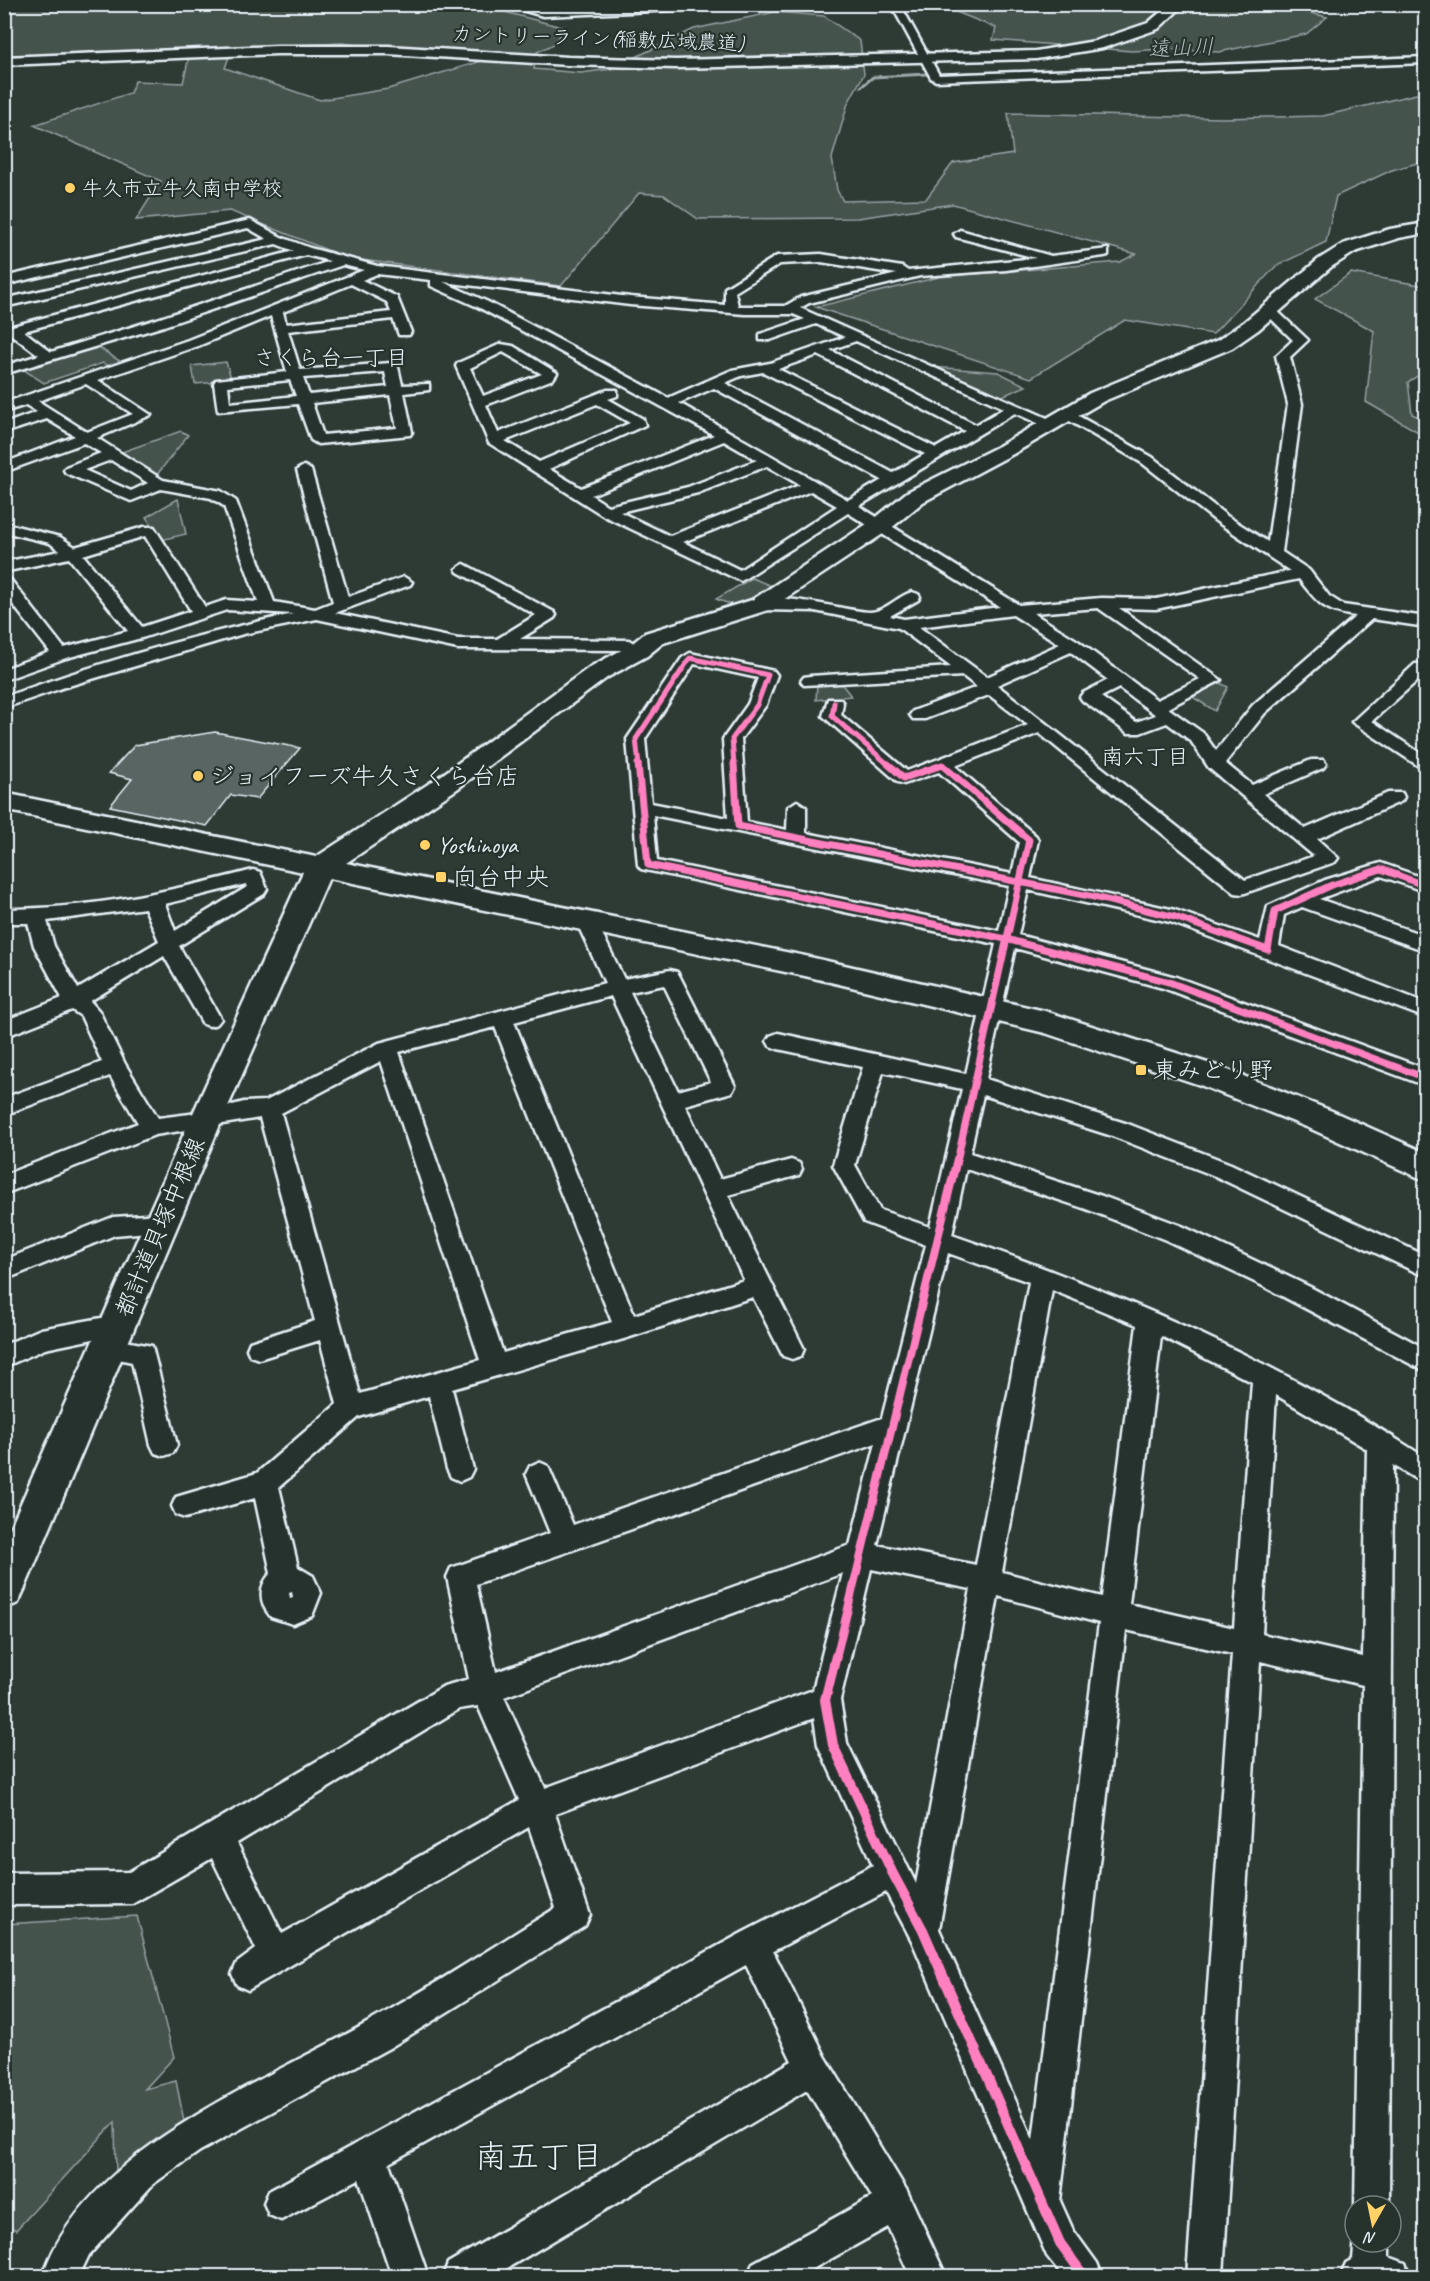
<svg xmlns="http://www.w3.org/2000/svg" width="1430" height="2281" font-family="Caveat,'Klee One',sans-serif">
	<rect width="100%" height="100%" fill="#2e3b35"/>
	<filter id="ink" filterUnits="userSpaceOnUse"><feTurbulence type="fractalNoise" baseFrequency=".0167" numOctaves="2"/><feDisplacementMap in="SourceGraphic" scale="12" xChannelSelector="R" yChannelSelector="G"/><feConvolveMatrix kernelMatrix="1 2 1 2 8 2 1 2 1" color-interpolation-filters="sRGB"/></filter>
	<g filter="url(#ink)">
		<path fill="#45524e" stroke="#96a2a3" stroke-width="1.5" d="M 439,4 L 505,12 L 565,28 L 554,44 L 537,52 L 534,69 L 581,73 L 611,69 L 694,29 L 775,12 L 824,16 L 860,41 L 864,74 L 848,103 L 832,158 L 837,190 L 843,201 L 926,199 L 953,163 L 1013,154 L 1008,113 L 1222,118 L 1323,116 L 1425,92 L 1425,161 L 1392,170 L 1336,196 L 1326,242 L 1276,266 L 1213,334 L 1125,320 L 1031,378 L 816,307 L 939,277 L 1120,262 L 1136,254 L 953,204 L 858,218 L 698,219 L 664,195 L 639,193 L 561,286 L 347,258 L 230,211 L 136,220 L 161,181 L 34,125 L 130,93 L 135,81 L 183,83 L 189,57 L 230,54 L 225,68 L 320,100 L 388,89 L 485,60 L 342,43 L 5,56 L 4,5 Z
			M 1272,4 L 1327,17 L 1306,34 L 1219,52 L 1165,49 L 1132,51 L 993,40 L 996,28 L 939,5 Z
			M 1351,273 L 1425,286 L 1425,371 L 1408,382 L 1412,414 L 1425,420 L 1425,436 L 1366,402 L 1374,331 L 1315,299 Z
			M 95,345 L 126,365 L 114,370 L 103,363 L 44,383 L 21,368 Z
			M 226,362 L 232,381 L 195,384 L 192,366 Z
			M 932,367 L 998,372 L 1026,386 L 1000,397 Z
			M 181,431 L 188,435 L 156,476 L 122,452 Z
			M 178,499 L 186,534 L 161,540 L 146,517 Z
			M 752,578 L 774,587 L 735,606 L 716,599 Z
			M 840,682 L 851,696 L 816,700 L 817,685 Z
			M 1220,683 L 1228,687 L 1215,711 L 1191,696 Z
			M 137,1916 L 174,2057 L 145,2089 L 176,2081 L 184,2121 L 116,2177 L 115,2122 L 16,2230 L 5,2224 L 5,1924 Z"/>
		<g fill="none" stroke-linecap="round" stroke-linejoin="round">
			<path stroke="#9da8a9" stroke-width="3" d="M 1290,62 L 1426,56
				M 938,74 L 1106,69
				M 861,87 L 873,77 L 927,74"/>
		</g>
		<path fill="#596563" stroke="#e8f1f8" stroke-width="1.5" d="M 215,732 L 300,748 L 257,799 L 231,795 L 207,826 L 110,806 L 132,779 L 109,773 L 135,745 Z"/>
		<g fill="none" stroke-linecap="round" stroke-linejoin="round">
			<defs>
				<path id="street" d="M 500,4 L 518,4 L 543,10 L 713,4 L 813,4 L 543,16 Z
					M 891,4 L 900,4 L 939,75 L 1426,57 L 1426,63 L 936,81 L 931,78 Z
					M 250,220 L 281,237 L 310,248 L 377,266 L 630,297 L 725,305 L 725,288 L 777,256 L 821,254 L 902,267 L 908,271 L 1036,258 L 956,237 L 954,234 L 960,230 L 1051,256 L 1108,249 L 1108,255 L 1104,256 L 1006,270 L 920,276 L 809,303 L 800,308 L 1056,422 L 1056,428 L 1051,429 L 1015,413 L 859,506 L 1019,605 L 1101,598 L 1156,599 L 1290,571 L 1217,522 L 1142,463 L 1061,416 L 1068,412 L 1073,413 L 1152,457 L 1227,516 L 1268,542 L 1288,404 L 1276,356 L 1293,340 L 1263,311 L 1269,307 L 1274,308 L 1308,340 L 1290,357 L 1302,404 L 1282,552 L 1309,570 L 1329,596 L 1343,605 L 1426,617 L 1426,627 L 1372,619 L 1265,713 L 1225,763 L 1252,785 L 1311,760 L 1323,760 L 1326,764 L 1323,768 L 1263,794 L 1305,829 L 1388,793 L 1402,793 L 1404,797 L 1402,801 L 1317,839 L 1338,858 L 1335,862 L 1242,894 L 1235,893 L 1039,733 L 955,766 L 1036,836 L 1038,840 L 1030,878 L 1175,910 L 1260,940 L 1268,906 L 1325,880 L 1381,863 L 1426,879 L 1426,892 L 1381,876 L 1319,899 L 1426,936 L 1426,951 L 1302,907 L 1284,915 L 1279,946 L 1426,1003 L 1426,1018 L 1170,922 L 1028,890 L 1018,935 L 1176,977 L 1426,1069 L 1426,1086 L 1163,988 L 1015,948 L 986,1079 L 1128,1124 L 1231,1164 L 1426,1256 L 1426,1277 L 1215,1176 L 1112,1136 L 983,1095 L 970,1153 L 1102,1196 L 1182,1226 L 1310,1287 L 1426,1349 L 1426,1372 L 1261,1285 L 1166,1240 L 1086,1209 L 966,1169 L 952,1235 C 1123,1294 1274,1359 1426,1458 L 1426,1485 L 1393,1465 L 1389,2206 L 1355,2206 L 1363,1685 L 1260,1661 L 1223,2276 L 1187,2276 L 1232,1654 L 1126,1630 L 1060,2201 L 1073,2230 L 1097,2263 L 1102,2276 L 1063,2276 L 1047,2256 L 912,1941 L 886,1892 L 773,1951 L 825,2056 L 907,2191 L 946,2276 L 910,2276 L 888,2227 L 800,2276 L 748,2276 L 753,2263 L 872,2197 L 807,2090 L 494,2276 L 443,2276 L 448,2263 L 792,2061 L 746,1965 L 389,2163 L 428,2276 L 392,2276 L 359,2179 L 281,2220 L 269,2215 L 264,2203 L 269,2191 L 742,1933 L 873,1865 L 818,1745 L 814,1718 L 555,1814 L 590,1915 L 585,1926 L 391,2047 L 200,2151 L 153,2184 L 89,2255 L 79,2276 L 43,2276 C 83,2152 259,2084 365,2024 C 430,1988 493,1947 556,1908 L 529,1827 L 248,1990 L 237,1985 L 232,1974 L 237,1963 L 256,1949 L 212,1858 L 132,1904 L 4,1905 L 4,1873 L 129,1872 L 444,1686 L 469,1679 L 447,1577 L 451,1568 L 550,1533 L 526,1474 L 530,1466 L 539,1462 L 548,1466 L 573,1525 L 882,1418 L 926,1245 L 864,1222 L 833,1165 L 863,1067 L 778,1049 L 770,1046 L 767,1041 L 770,1036 L 778,1033 L 966,1074 L 996,944 L 641,869 L 638,865 L 627,739 L 682,658 L 690,653 L 774,671 L 777,675 L 766,705 L 741,739 L 747,822 L 787,830 L 788,807 L 797,801 L 806,807 L 806,833 L 1012,874 L 1019,842 L 939,772 L 904,784 L 898,782 L 823,716 L 828,699 L 840,699 L 843,703 L 841,715 L 907,771 L 1028,725 L 989,695 L 925,719 L 913,719 L 910,715 L 913,711 L 977,687 L 963,676 L 804,685 L 801,681 L 804,677 L 810,676 L 951,667 L 899,628 L 815,611 L 760,610 L 752,605 C 766,587 849,612 870,612 C 884,612 898,596 912,592 L 918,594 L 920,597 L 918,600 L 890,616 L 904,619 L 1000,607 L 848,513 L 741,581 L 604,516 L 489,443 L 456,366 L 458,363 L 501,344 L 513,346 L 557,373 L 553,379 L 486,405 L 498,433 L 607,390 L 617,390 L 617,396 L 608,399 L 643,419 L 645,425 L 549,469 L 581,488 L 714,435 L 480,308 L 431,286 L 431,280 L 377,274 L 362,280 L 397,297 L 411,332 L 409,335 L 399,335 L 393,319 L 288,331 L 300,370 L 391,363 L 398,367 L 402,385 L 429,384 L 429,390 L 404,393 L 412,432 L 410,435 L 318,444 L 311,440 L 298,404 L 218,411 L 214,383 L 216,380 L 287,372 L 271,316 L 198,346 L 98,380 L 151,415 L 97,438 L 163,480 L 221,491 L 236,501 L 274,602 L 315,609 L 333,602 L 297,470 L 304,466 L 311,470 L 348,597 L 404,577 L 412,582 L 410,585 L 335,613 L 458,639 L 497,639 L 536,615 L 458,572 L 456,569 L 464,564 L 554,612 L 556,615 L 554,618 L 520,639 L 629,640 L 646,651 L 644,655 L 638,656 L 625,650 L 458,649 L 317,619 L 243,634 L 65,687 L 4,708 L 4,697 C 98,663 196,634 293,614 L 227,610 L 145,637 L 66,658 L 4,680 L 4,669 L 50,652 L 4,593 L 4,577 L 10,579 L 64,648 L 128,631 L 69,558 L 4,572 L 4,562 L 60,551 L 50,543 L 4,532 L 4,523 L 60,537 L 75,547 L 144,527 L 154,527 L 205,607 L 226,600 L 258,602 L 224,506 L 211,498 L 161,489 L 131,501 L 66,473 L 64,470 L 66,467 L 101,453 L 84,443 L 4,472 L 4,463 L 75,436 L 47,419 L 4,433 L 4,424 L 37,412 L 26,405 L 4,412 L 4,403 L 188,340 L 364,270 L 343,265 L 164,326 L 4,374 L 4,366 L 39,355 L 9,333 L 9,327 L 294,251 L 276,244 L 4,307 L 4,299 L 267,239 L 248,228 L 4,285 L 4,277 ZM 306,255 L 330,261 L 154,320 L 51,352 L 24,331 ZM 821,262 L 897,274 L 801,297 L 785,306 L 738,306 L 735,292 L 780,264 ZM 443,282 L 630,305 L 745,314 L 793,314 L 805,319 L 760,334 L 760,340 L 770,340 L 816,324 L 845,337 L 770,363 L 732,370 L 668,398 L 488,302 ZM 351,284 L 387,302 L 391,312 L 286,324 L 283,312 ZM 856,341 L 1004,408 L 976,425 L 830,350 ZM 503,352 L 542,374 L 483,396 L 470,368 ZM 818,355 L 965,431 L 936,448 L 778,369 ZM 385,372 L 388,387 L 309,395 L 303,378 ZM 763,372 L 925,454 L 893,473 L 725,383 L 741,376 ZM 290,380 L 296,396 L 230,403 L 228,386 ZM 86,384 L 133,414 L 87,432 L 38,401 ZM 714,388 L 882,480 L 848,500 L 679,403 ZM 390,395 L 397,428 L 323,435 L 312,403 ZM 597,404 L 630,423 L 539,462 L 505,441 ZM 724,441 L 757,460 L 688,487 L 608,506 L 591,495 ZM 111,460 L 148,483 L 131,491 L 84,470 ZM 767,466 L 800,485 L 670,536 L 620,512 L 698,493 ZM 811,491 L 837,506 L 740,570 L 683,542 ZM 145,536 L 191,611 L 142,627 L 83,555 ZM 1299,579 C 1318,603 1324,612 1356,616 L 1253,705 L 1216,751 L 1203,733 L 1168,708 L 1221,680 L 1119,608 L 1156,609 ZM 1098,608 L 1200,679 L 1157,700 L 1078,641 L 1033,613 ZM 1013,615 L 1060,644 L 987,677 L 919,627 ZM 1071,652 L 1108,680 L 1083,693 L 1080,697 L 1083,701 L 1128,733 L 1140,733 L 1167,723 L 1191,741 L 1209,768 L 1314,856 L 1245,880 L 997,685 ZM 694,664 L 758,678 L 748,704 L 723,739 L 728,818 L 651,803 L 645,739 ZM 1119,688 L 1156,715 L 1136,722 L 1101,697 ZM 653,815 L 1009,886 L 999,931 L 657,861 ZM 883,1072 L 962,1089 L 930,1227 L 880,1210 L 855,1165 ZM 948,1253 L 1029,1282 L 976,1565 L 877,1545 ZM 1052,1290 L 1137,1325 L 1102,1597 L 1002,1572 ZM 1161,1336 L 1252,1382 L 1234,1628 L 1129,1604 ZM 1276,1395 L 1367,1449 L 1363,1657 L 1262,1634 ZM 876,1443 L 850,1545 L 496,1672 L 476,1584 ZM 871,1569 L 971,1589 L 916,1884 L 847,1743 L 840,1700 ZM 843,1573 L 813,1690 L 545,1788 L 504,1697 ZM 998,1596 L 1099,1623 L 1033,2140 L 939,1929 ZM 478,1706 L 519,1800 L 282,1934 L 237,1843 L 459,1709 Z
					M 1426,663 L 1426,673 L 1372,721 L 1426,757 L 1426,771 L 1352,722 L 1415,664 Z
					M 253,870 L 260,872 L 267,889 L 264,894 L 179,946 L 221,1019 L 217,1024 L 210,1026 L 203,1024 L 164,956 L 90,1001 L 99,1011 L 125,1064 L 158,1118 L 206,1112 L 244,1102 L 266,1101 L 379,1043 L 605,983 L 576,921 L 579,916 L 593,916 L 596,921 L 624,979 L 670,970 L 677,972 L 680,977 L 735,1086 L 732,1092 L 685,1105 L 720,1179 L 791,1160 L 799,1163 L 802,1169 L 799,1175 L 728,1195 L 804,1349 L 801,1356 L 792,1359 L 783,1356 L 753,1297 L 627,1338 L 452,1389 L 473,1469 L 469,1477 L 460,1481 L 451,1477 L 447,1469 L 429,1396 L 359,1417 L 279,1487 L 298,1567 L 313,1576 L 321,1593 L 312,1616 L 293,1624 L 271,1617 C 259,1603 258,1586 271,1573 L 255,1498 L 185,1518 L 176,1515 L 172,1506 L 176,1497 L 257,1473 L 337,1404 L 320,1340 L 259,1359 L 250,1356 L 247,1349 L 250,1342 L 315,1321 L 260,1118 L 155,1135 L 4,1194 L 4,1175 L 138,1123 L 110,1076 L 4,1115 L 4,1098 L 102,1062 L 81,1016 L 72,1010 L 4,1037 L 4,1021 L 62,998 L 34,946 L 28,923 L 4,923 L 4,909 C 88,909 173,891 253,870 ZM 246,884 L 247,887 L 175,931 L 165,904 ZM 145,908 L 159,941 L 78,989 L 54,946 L 47,921 ZM 664,985 L 711,1082 L 678,1091 L 630,992 ZM 611,996 L 744,1280 L 634,1315 L 514,1022 ZM 495,1027 L 612,1322 L 503,1353 L 399,1052 ZM 381,1061 L 480,1360 L 360,1394 L 281,1113 ZM 292,1592 L 293,1597 L 290,1598 L 289,1593 Z
					M 162,1214 L 170,1216 L 174,1223 L 170,1230 L 115,1235 L 4,1280 L 4,1260 L 113,1217 Z
					M 118,1315 L 127,1318 L 130,1325 L 127,1332 L 45,1349 L 4,1367 L 4,1345 L 41,1329 Z
					M 109,1338 L 152,1346 L 177,1445 L 173,1453 L 164,1456 L 155,1453 L 151,1445 L 132,1362 L 100,1355 L 97,1348 L 100,1341 Z
					M 1355,2238 L 1355,2242 L 1389,2242 L 1389,2257 L 1405,2263 L 1410,2276 L 1341,2276 L 1346,2263 L 1353,2259 Z"/>
				<path id="secondary" d="M 1170,4 L 1185,4 L 1158,29 L 1103,48 L 1036,59 L 676,68 L 568,65 L 388,54 L 277,54 L 4,65 L 4,57 L 277,46 L 388,46 L 568,57 L 676,60 L 1036,51 L 1095,41 L 1148,23 Z
					M 1426,223 L 1426,233 L 1399,238 L 1355,252 L 1331,267 L 1258,330 L 1232,348 L 1104,401 L 1013,454 L 923,502 L 889,530 L 768,610 L 663,643 L 647,656 L 608,677 L 457,789 L 346,863 L 805,956 L 1045,1011 L 1223,1068 L 1332,1111 L 1426,1153 L 1426,1181 L 1309,1128 L 1200,1085 L 1045,1033 L 805,976 L 329,878 L 222,1120 L 24,1590 L 18,1603 L 4,1609 L 4,1542 L 190,1120 L 303,872 L 4,810 L 4,793 L 316,857 L 439,777 L 590,667 L 629,646 L 645,633 L 752,600 L 873,520 L 907,492 L 999,446 L 1090,393 L 1218,340 L 1244,322 L 1319,259 L 1343,244 L 1390,229 Z"/>
			</defs>
			<use href="#street" stroke="#e8f1f8" stroke-width="5"/>
			<use href="#secondary" stroke="#e8f1f8" stroke-width="5"/>
			<use href="#street" fill="#26332d" fill-rule="evenodd"/>
			<use href="#secondary" fill="#26332d" fill-rule="evenodd"/>
			<defs>
				<path id="cycleway-far3" d="M 834,703 L 832,716 L 889,765
					M 639,765 L 636,739 L 690,658 L 768,675 L 757,705 L 732,739 L 734,765"/>
				<path id="cycleway-far2" d="M 638,764 L 648,865 L 1006,939 L 1169,982 L 1426,1078
					M 734,764 L 738,826 L 1094,897 L 1175,917 L 1268,950 L 1275,911 L 1332,885 L 1381,869 L 1426,886
					M 888,764 L 904,778 L 942,765 L 1029,840 L 957,1161"/>
				<path id="cycleway-far1" d="M 836,1658 L 957,1159"/>
				<path id="cycleway" d="M 836,1656 L 825,1700 L 833,1745 L 892,1872 L 923,1930 L 1060,2243 L 1084,2276"/>
			</defs>
			<use href="#cycleway-far3" stroke="#26332d" stroke-width="8"/>
			<use href="#cycleway-far2" stroke="#26332d" stroke-width="10"/>
			<use href="#cycleway-far1" stroke="#26332d" stroke-width="12"/>
			<use href="#cycleway" stroke="#26332d" stroke-width="14"/>
			<use href="#cycleway-far3" stroke="#ff80c0" stroke-width="5"/>
			<use href="#cycleway-far2" stroke="#ff80c0" stroke-width="7"/>
			<use href="#cycleway-far1" stroke="#ff80c0" stroke-width="8"/>
			<use href="#cycleway" stroke="#ff80c0" stroke-width="10"/>
		</g>
	</g>
	<g fill="#ffd166" stroke="#26332d" stroke-width="2">
		<circle cx="70" cy="188" r="6"/>
		<circle cx="198" cy="776" r="6"/>
		<circle cx="425" cy="845" r="6"/>
		<rect x="435" y="871" width="12" height="12" rx="3"/>
		<rect x="1135" y="1064" width="12" height="12" rx="3"/>
	</g>
	<g text-anchor="middle" stroke-width="4.5" stroke-linejoin="round" paint-order="stroke">
		<g font-size="20" fill="#e8f1f8" stroke="#26332d">
			<text transform="translate(598 38) rotate(2)" y="7">カントリーライン(稲敷広域農道)</text>
		</g>
		<g font-size="20" fill="#e8f1f8" stroke="#26332d" text-anchor="start">
			<text x="82" y="195">牛久市立牛久南中学校</text>
		</g>
		<g font-size="22" font-style="italic" fill="#b0babd" stroke="#26332d">
			<text transform="translate(1181 47) rotate(-2)" y="8">遠山川</text>
		</g>
		<g font-size="22" fill="#e8f1f8" stroke="#26332d">
			<text x="331" y="365">さくら台一丁目</text>
			<text x="1145" y="764">南六丁目</text>
		</g>
		<g font-size="24" fill="#e8f1f8" stroke="#26332d" text-anchor="start">
			<text x="210" y="784">ジョイフーズ牛久さくら台店</text>
			<text x="437" y="853">Yoshinoya</text>
			<text x="453" y="885">向台中央</text>
			<text x="1153" y="1078">東みどり野</text>
		</g>
		<g font-size="24" fill="#e8f1f8" stroke="#26332d">
			<text transform="translate(160 1227) rotate(-67)" y="8">都計道貝塚中根線</text>
		</g>
		<g font-size="32" fill="#e8f1f8" stroke="#26332d">
			<text x="539" y="2167">南五丁目</text>
		</g>
	</g>
	<rect width="1430" height="2281" fill="none" stroke="#26332d" stroke-width="24"/>
	<rect x="12" y="12" width="1406" height="2257" fill="none" stroke="#e8f1f8" stroke-width="2" filter="url(#ink)"/>
	<g transform="translate(1373 2224) rotate(189)"><circle r="28" fill="#26332d" stroke="#747f7e" stroke-width="1.5"/>
	<path d="M0-4.5L10 22L0 15L-10 22Z" fill="#ffd166"/>
	<text y="-9" font-size="16" font-weight="bold" text-anchor="middle" fill="#e8f1f8">N</text>
	</g>
</svg>
